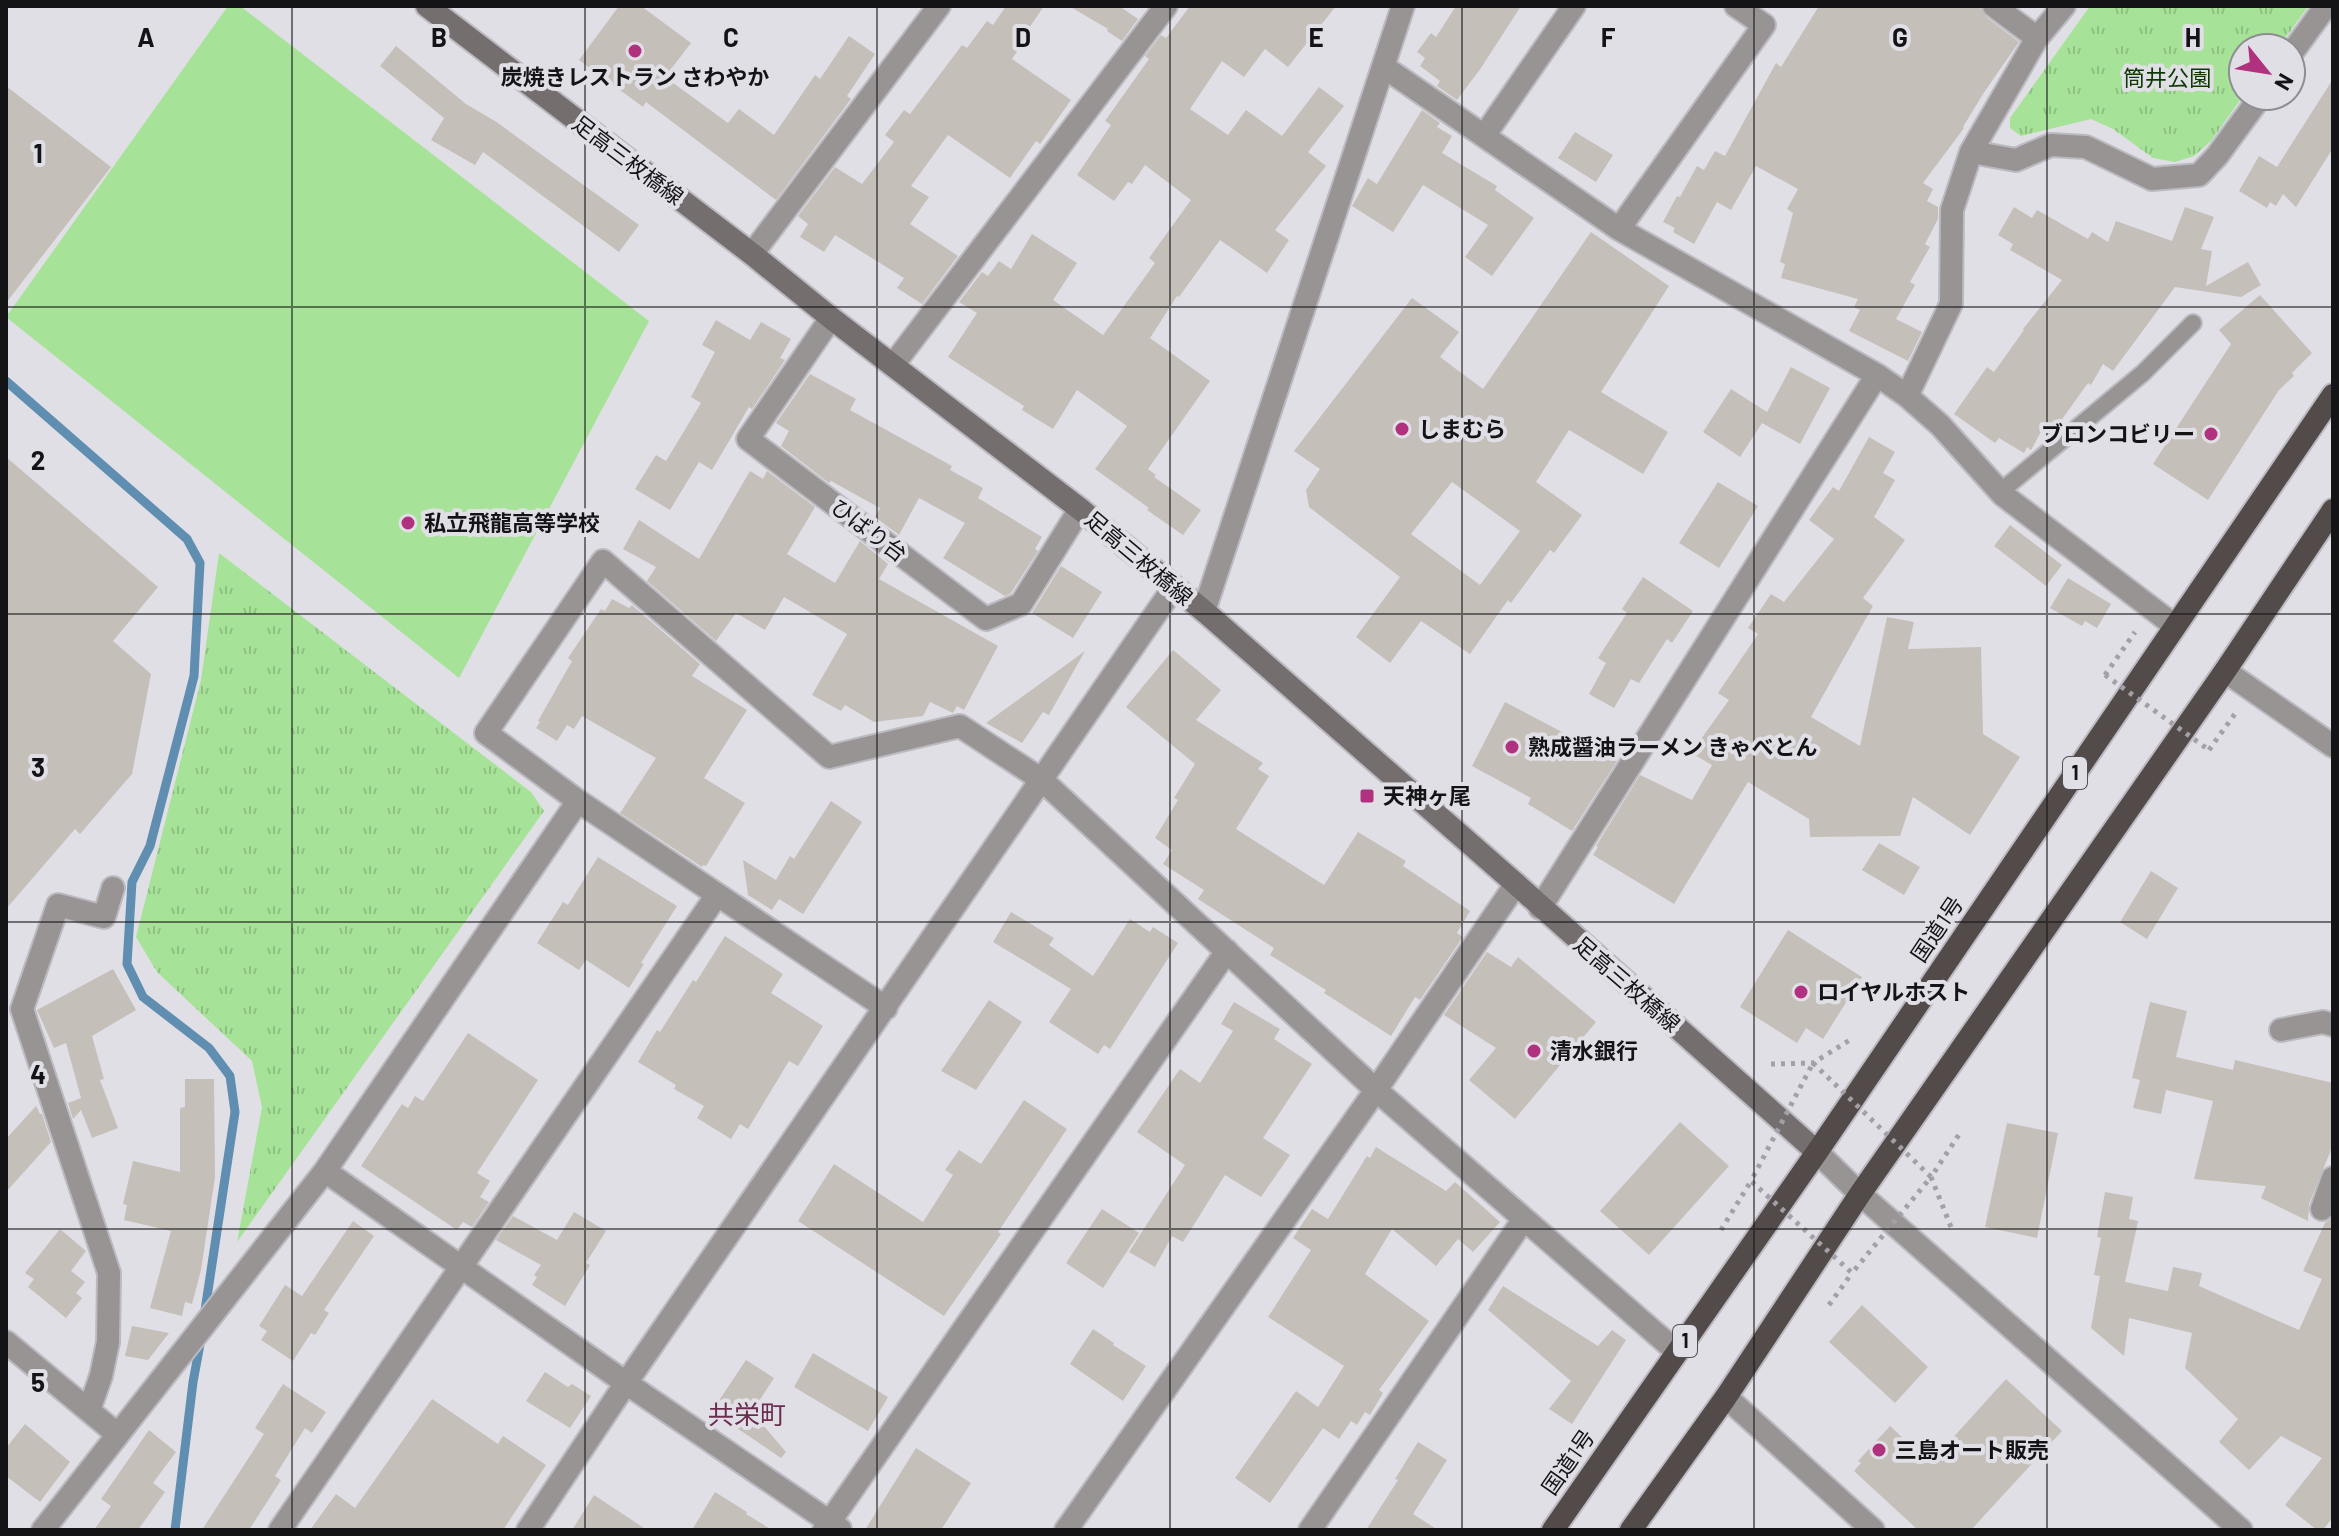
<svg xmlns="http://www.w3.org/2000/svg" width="2339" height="1536" font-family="Barlow,'Noto Sans JP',sans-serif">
	<defs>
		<pattern id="grass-tufts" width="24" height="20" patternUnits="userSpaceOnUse" patternTransform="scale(2)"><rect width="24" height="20" fill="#a6e297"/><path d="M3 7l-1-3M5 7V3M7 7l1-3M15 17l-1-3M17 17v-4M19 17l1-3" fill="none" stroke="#8ec181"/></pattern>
	</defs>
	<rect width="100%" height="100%" fill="#e1dfe6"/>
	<path fill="url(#grass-tufts)" d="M 2090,6 L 2304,6 L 2307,8 L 2278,48 L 2243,48 L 2243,96 L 2211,141 L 2194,156 L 2175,162 L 2153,158 L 2113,129 L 2091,119 L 2021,136 L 2010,128 L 2010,118 Z
		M 219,553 L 531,792 L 544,811 L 237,1242 L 262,1107 L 252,1061 L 157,972 L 136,937 L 201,680 Z"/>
	<path fill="#a6e297" d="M 228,6 L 240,6 L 649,321 L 459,678 L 6,317 Z"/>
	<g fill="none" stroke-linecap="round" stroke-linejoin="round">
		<path stroke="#5f8eb1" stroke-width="9" d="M 6,381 L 187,539 L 200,563 L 194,676 L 150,846 L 132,882 L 127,964 L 143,997 L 209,1048 L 230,1076 L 235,1112 L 204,1317
			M 175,1530 L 193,1382 L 201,1339"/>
	</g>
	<path fill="#c4bfb9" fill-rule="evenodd" d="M 619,6 L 641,6 L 691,43 L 665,77 L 728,123 L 739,109 L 774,135 L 815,75 L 820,79 L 849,36 L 875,54 L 847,96 L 851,99 L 776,200 L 646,102 L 643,107 L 579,60 Z
		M 1006,6 L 1044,6 L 1019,43 L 1021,45 L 1012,59 L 1071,100 L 1040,144 L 1036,141 L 1010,178 L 948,135 L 911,186 L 929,197 L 910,224 L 958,256 L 922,304 L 897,288 L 904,278 L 835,235 L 824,252 L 800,237 L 808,224 L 798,216 L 835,167 L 862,184 L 894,142 L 885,135 L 904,110 L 910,114 L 962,45 L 967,48 L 987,21 L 993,25 Z
		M 1069,6 L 1119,6 L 1138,19 L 1122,41 L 1107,31 L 1108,29 Z
		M 1190,6 L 1336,6 L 1288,67 L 1265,49 L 1244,77 L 1222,61 L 1190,109 L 1228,135 L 1246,110 L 1282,136 L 1319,87 L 1344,106 L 1308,152 L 1326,166 L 1275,230 L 1289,240 L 1267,273 L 1220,240 L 1179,297 L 1177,296 L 1150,338 L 1210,381 L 1148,469 L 1156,475 L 1154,477 L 1201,510 L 1183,535 L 1147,510 L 1149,508 L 1095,469 L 1127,426 L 1077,390 L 1053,429 L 1022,410 L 1024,406 L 948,357 L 977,313 L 959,302 L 982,272 L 988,276 L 999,261 L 1011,269 L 1032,234 L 1077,263 L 1053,300 L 1103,335 L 1155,263 L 1149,258 L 1191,200 L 1145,165 L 1132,184 L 1128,182 L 1114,201 L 1077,175 L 1111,125 L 1105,121 L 1149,59 L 1145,56 L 1161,35 L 1166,38 Z
		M 1456,6 L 1521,6 L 1481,68 L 1457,100 L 1437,86 L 1440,81 L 1420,66 L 1425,58 L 1417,52 L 1431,33 L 1436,37 Z
		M 1819,6 L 1980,6 L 1986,17 L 2019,42 L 1983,94 L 1963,127 L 1964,128 L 1923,183 L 1933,189 L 1927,201 L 1938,207 L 1938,219 L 1925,244 L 1930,247 L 1910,282 L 1915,285 L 1896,319 L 1922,332 L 1908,361 L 1849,331 L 1860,310 L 1854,307 L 1858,299 L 1781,278 L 1785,264 L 1780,262 L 1793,213 L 1787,209 L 1798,189 L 1756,166 L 1731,210 L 1717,202 L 1694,244 L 1673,232 L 1675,228 L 1663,222 L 1677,196 L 1680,197 L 1697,166 L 1704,170 L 1715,151 L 1725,156 L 1776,63 L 1781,67 Z
		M 396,46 L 466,104 L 495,121 L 639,225 L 619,252 L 483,152 L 475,165 L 431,140 L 444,118 L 380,66 Z
		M 2333,79 L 2333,148 L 2296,207 L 2283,194 L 2276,206 L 2270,202 L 2267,208 L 2239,191 L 2259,156 L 2277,167 Z
		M 6,86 L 111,167 L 6,303 Z
		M 1422,110 L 1440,123 L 1437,127 L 1452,136 L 1442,153 L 1497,186 L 1495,190 L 1534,218 L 1492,276 L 1465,257 L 1488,225 L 1423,185 L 1393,232 L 1352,206 L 1368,178 L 1377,184 Z
		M 1575,132 L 1613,155 L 1596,182 L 1558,158 Z
		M 2014,207 L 2032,218 L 2037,210 L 2088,239 L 2092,232 L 2108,242 L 2116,221 L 2172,241 L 2185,207 L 2214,217 L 2201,249 L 2212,251 L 2206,286 L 2248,262 L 2261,285 L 2241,297 L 2175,287 L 2113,371 L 2103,364 L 2091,385 L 2088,383 L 2050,436 L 2042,430 L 2031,450 L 2027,447 L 2024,453 L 1999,438 L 1995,443 L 1954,414 L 1987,367 L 1994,372 L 2024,330 L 2023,329 L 2062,280 L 2010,250 L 2013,244 L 1998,235 Z
		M 1591,232 L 1669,286 L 1601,392 L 1668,432 L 1643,474 L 1569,430 L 1536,482 L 1582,515 L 1554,553 L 1550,550 L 1511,603 L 1508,600 L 1470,654 L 1421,621 L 1390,663 L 1356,637 L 1400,577 L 1309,507 L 1306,490 L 1320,469 L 1294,451 L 1412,298 L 1459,332 L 1440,357 L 1483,389 ZM 1452,482 L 1520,531 L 1480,585 L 1411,534 Z
		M 2260,295 L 2312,353 L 2292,373 L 2294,376 L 2279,390 L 2208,500 L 2153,464 L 2231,344 L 2219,330 Z
		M 716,320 L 750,340 L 761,322 L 791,339 L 780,358 L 785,360 L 752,409 L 749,407 L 712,470 L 699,462 L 670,510 L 635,489 L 656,455 L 666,461 L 701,403 L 691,397 L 715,352 L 702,345 Z
		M 1791,367 L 1830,388 L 1800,444 L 1762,423 L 1740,457 L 1703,432 L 1731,389 L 1767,412 Z
		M 810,374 L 856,399 L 850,410 L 952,466 L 950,470 L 983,488 L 978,498 L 1042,537 L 1035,549 L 1038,551 L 1011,593 L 1005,596 L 943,558 L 965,523 L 919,498 L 899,535 L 875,517 L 880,508 L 831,481 L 829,483 L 781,446 L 789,431 L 776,423 Z
		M 1869,437 L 1895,452 L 1883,473 L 1895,480 L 1874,517 L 1905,540 L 1863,598 L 1873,606 L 1811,717 L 1860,746 L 1887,617 L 1914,622 L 1908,649 L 1981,647 L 1983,734 L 2020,757 L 1970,835 L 1913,797 L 1900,836 L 1810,837 L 1809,819 L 1748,782 L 1674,904 L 1593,855 L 1598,847 L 1596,846 L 1640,775 L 1692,800 L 1712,765 L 1691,753 L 1729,700 L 1718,693 L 1758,634 L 1748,628 L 1771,594 L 1784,602 L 1834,539 L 1809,520 L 1833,487 L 1839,491 Z
		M 6,457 L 158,587 L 113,641 L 151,674 L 132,774 L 80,834 L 75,829 L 6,909 Z
		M 750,471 L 763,479 L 767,471 L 815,507 L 787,554 L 835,583 L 860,541 L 888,564 L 879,579 L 998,646 L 964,710 L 957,706 L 953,713 L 930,702 L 923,716 L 874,722 L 845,705 L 841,711 L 812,695 L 847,634 L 784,597 L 765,630 L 736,613 L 716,641 L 647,581 L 656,567 L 623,549 L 639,520 L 699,559 Z
		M 1718,482 L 1758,506 L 1719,568 L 1679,543 Z
		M 2010,525 L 2062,565 L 2046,586 L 1994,546 Z
		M 1061,566 L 1102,592 L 1073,638 L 1032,613 Z
		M 1643,577 L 1693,611 L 1672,643 L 1667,639 L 1639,683 L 1631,679 L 1614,708 L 1589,694 L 1606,663 L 1598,658 L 1627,613 L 1622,609 Z
		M 2068,578 L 2111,604 L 2097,628 L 2085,621 L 2082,626 L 2050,608 Z
		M 612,599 L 629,608 L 632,605 L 700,664 L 692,676 L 747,710 L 704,778 L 745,803 L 706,866 L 703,865 L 702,867 L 620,813 L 656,758 L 582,716 L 574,729 L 567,725 L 557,741 L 536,728 L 540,722 L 538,721 L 572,661 L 568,658 L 601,609 L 605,611 Z
		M 1173,650 L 1221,690 L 1196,720 L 1263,763 L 1258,769 L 1269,776 L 1236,829 L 1324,885 L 1358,832 L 1406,861 L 1403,866 L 1470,911 L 1457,933 L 1463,937 L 1420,1000 L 1415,997 L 1391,1036 L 1324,993 L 1326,990 L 1270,955 L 1274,948 L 1198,899 L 1204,890 L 1163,864 L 1172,850 L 1155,838 L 1178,800 L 1174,798 L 1195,764 L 1126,707 Z
		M 1085,651 L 1049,715 L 1043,712 L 1022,743 L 986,723 Z
		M 1505,702 L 1617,761 L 1572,831 L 1528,804 L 1531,798 L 1472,766 Z
		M 831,801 L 862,822 L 803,914 L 779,899 L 772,910 L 748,895 L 743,860 L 776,880 L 790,856 L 794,859 Z
		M 1879,843 L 1920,867 L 1904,895 L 1862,870 Z
		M 598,857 L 677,906 L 641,963 L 644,964 L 629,988 L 586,960 L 579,970 L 537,943 L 563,902 L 568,905 Z
		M 2151,871 L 2178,888 L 2147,939 L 2120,922 Z
		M 1011,912 L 1054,938 L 1049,945 L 1093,976 L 1130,919 L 1150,932 L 1153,927 L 1178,943 L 1110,1049 L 1104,1045 L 1098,1054 L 1049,1022 L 1071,989 L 993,942 Z
		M 1788,930 L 1862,977 L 1823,1039 L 1806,1028 L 1797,1043 L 1740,1007 Z
		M 725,936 L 783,974 L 771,993 L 823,1026 L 798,1066 L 789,1061 L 748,1129 L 740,1124 L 731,1139 L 697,1118 L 704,1106 L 674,1089 L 676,1085 L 638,1062 L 657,1030 L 660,1032 L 693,980 L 696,982 Z
		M 1487,952 L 1511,967 L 1518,957 L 1596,1022 L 1515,1119 L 1469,1080 L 1496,1048 L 1444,1015 Z
		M 113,969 L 136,1010 L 92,1036 L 104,1079 L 100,1080 L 118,1128 L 92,1138 L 81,1110 L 73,1119 L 68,1103 L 81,1098 L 66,1043 L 54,1048 L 37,1010 Z
		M 989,1000 L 1022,1022 L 976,1090 L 941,1071 Z
		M 1234,1002 L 1280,1029 L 1274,1039 L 1312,1064 L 1263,1138 L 1290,1155 L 1261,1197 L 1225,1175 L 1183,1242 L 1172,1236 L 1155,1267 L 1129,1252 L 1185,1165 L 1137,1132 L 1180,1069 L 1200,1083 L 1233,1031 L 1221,1024 Z
		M 2150,1002 L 2187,1011 L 2176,1057 L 2233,1070 L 2235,1060 L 2333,1083 L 2333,1145 L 2309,1204 L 2308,1221 L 2261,1198 L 2266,1186 L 2194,1179 L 2213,1101 L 2166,1090 L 2161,1114 L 2133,1108 L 2140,1080 L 2132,1078 Z
		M 468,1033 L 538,1080 L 477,1173 L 490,1181 L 480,1197 L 489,1202 L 472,1227 L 463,1222 L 457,1230 L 361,1166 L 402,1104 L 408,1108 L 415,1096 L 423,1101 Z
		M 185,1079 L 214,1079 L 215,1177 L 201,1270 L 192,1304 L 185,1302 L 182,1316 L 150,1308 L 171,1231 L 124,1220 L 127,1205 L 123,1204 L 133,1161 L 180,1172 L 180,1108 L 185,1107 Z
		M 1024,1100 L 1067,1129 L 998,1232 L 1001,1234 L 944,1316 L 798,1221 L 834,1164 L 923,1222 L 953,1175 L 945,1170 L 959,1150 L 981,1164 Z
		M 36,1106 L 40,1114 L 42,1114 L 51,1142 L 6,1192 L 6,1139 Z
		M 1680,1122 L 1729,1166 L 1649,1255 L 1600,1211 Z
		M 2007,1123 L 2058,1133 L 2037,1238 L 1985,1227 Z
		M 1376,1147 L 1446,1191 L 1455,1182 L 1500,1222 L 1473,1252 L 1458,1239 L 1436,1266 L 1392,1229 L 1365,1274 L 1429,1321 L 1379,1390 L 1383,1393 L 1370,1415 L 1365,1412 L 1357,1425 L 1351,1421 L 1339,1439 L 1323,1428 L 1270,1503 L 1235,1478 L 1296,1391 L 1318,1407 L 1344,1366 L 1268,1317 L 1311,1250 L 1293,1238 L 1312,1209 L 1328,1219 L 1367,1156 L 1370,1158 Z
		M 2105,1192 L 2133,1197 L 2129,1219 L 2138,1221 L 2125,1282 L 2168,1291 L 2173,1267 L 2202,1273 L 2199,1286 L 2299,1330 L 2322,1279 L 2303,1271 L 2325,1223 L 2333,1217 L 2333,1517 L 2323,1530 L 2317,1530 L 2285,1505 L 2322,1458 L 2281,1436 L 2249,1470 L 2219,1442 L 2238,1419 L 2185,1368 L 2192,1333 L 2129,1318 L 2124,1356 L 2091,1328 L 2100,1276 L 2094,1275 L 2101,1238 L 2097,1237 Z
		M 1102,1209 L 1139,1233 L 1103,1288 L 1066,1263 Z
		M 574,1212 L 606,1231 L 586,1263 L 590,1265 L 565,1306 L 532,1285 L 537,1277 L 534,1275 L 541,1265 L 496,1240 L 513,1216 L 557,1240 Z
		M 353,1221 L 374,1236 L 324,1310 L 329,1313 L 315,1335 L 311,1333 L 293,1361 L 261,1340 L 267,1331 L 259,1326 L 285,1285 L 302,1296 Z
		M 60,1229 L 86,1251 L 71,1271 L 85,1282 L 76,1293 L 82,1298 L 66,1318 L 28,1287 L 34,1279 L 25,1273 Z
		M 1503,1286 L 1598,1346 L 1612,1330 L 1626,1340 L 1572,1424 L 1549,1409 L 1571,1381 L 1488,1310 Z
		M 1862,1305 L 1928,1367 L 1895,1403 L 1829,1342 Z
		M 132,1326 L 169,1333 L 148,1360 L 125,1356 Z
		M 1093,1329 L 1114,1343 L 1113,1345 L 1146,1366 L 1123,1401 L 1070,1364 Z
		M 813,1353 L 888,1397 L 868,1431 L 794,1387 Z
		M 746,1360 L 774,1378 L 752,1412 L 786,1452 L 781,1458 L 712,1411 Z
		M 545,1372 L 568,1387 L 572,1384 L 591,1396 L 570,1428 L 526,1401 Z
		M 2006,1379 L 2062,1431 L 1971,1530 L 1918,1530 L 1854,1471 L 1861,1463 L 1858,1461 L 1890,1426 L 1930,1463 Z
		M 283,1384 L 326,1412 L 312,1433 L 305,1428 L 275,1476 L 281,1480 L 249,1530 L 202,1530 L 264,1434 L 255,1428 Z
		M 432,1399 L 498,1444 L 503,1436 L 546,1465 L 503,1530 L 310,1530 L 336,1494 L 355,1508 Z
		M 25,1424 L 70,1462 L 40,1502 L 6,1476 L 6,1448 Z
		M 149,1430 L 176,1452 L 153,1483 L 165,1492 L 138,1530 L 94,1530 L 111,1506 L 101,1499 Z
		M 1418,1442 L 1447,1460 L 1413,1514 L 1438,1530 L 1366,1530 L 1398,1480 L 1395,1479 Z
		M 916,1448 L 971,1483 L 941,1530 L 865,1530 Z
		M 715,1492 L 747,1512 L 746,1514 L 772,1530 L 692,1530 Z
		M 594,1495 L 647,1530 L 572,1530 Z"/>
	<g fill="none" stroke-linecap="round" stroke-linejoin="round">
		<defs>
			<path id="service" d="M 2000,492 L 2143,373 L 2193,323"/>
			<path id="minor" d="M 1994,6 L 2037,38
				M 2291,54 L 2326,6
				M 1384,67 L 1619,229 L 1877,375 L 1907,396 L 1940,425 L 2003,495 L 2175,626
				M 1484,136 L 1574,6
				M 1971,152 L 2016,160 L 2051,145 L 2086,147 L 2152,179 L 2199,175 L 2217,156 L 2261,96
				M 1619,229 L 1764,25 L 1736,6
				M 752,254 L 939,6
				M 831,318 L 748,439 L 986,619 L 1021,604 L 1080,509
				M 893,365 L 1166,6
				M 1907,396 L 1951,304 L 1952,210 L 1971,152 L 2037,38 L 2064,6
				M 1204,611 L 1403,6
				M 2225,671 L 2333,746
				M 1540,908 L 1877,375
				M 886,1008 L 578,801 L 486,733 L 603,561 L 829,757 L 960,726 L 1042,780 L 1376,1090 L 1677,1352
				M 2281,1030 L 2323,1022 L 2333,1025
				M 325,1171 L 626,1383 L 840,1529
				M 2322,1209 L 2333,1178
				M 6,1342 L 117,1434
				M 1726,1397 L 1873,1530
				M 89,1410 L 101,1376 L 108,1342 L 109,1273 L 22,1009 L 58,905 L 104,917 L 113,888
				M 43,1530 L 325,1171 L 578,801
				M 280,1530 L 717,895
				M 528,1530 L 626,1383 L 1174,587
				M 824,1530 L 1227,951
				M 1066,1530 L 1376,1090 L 1516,884
				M 1310,1530 L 1524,1219"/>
			<path id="tertiary" d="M 1817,1152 L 1860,1194 L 2241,1530"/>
			<path id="secondary" d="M 427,6 L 752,254 L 831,318 L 1080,509 L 1204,611 L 1516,884 L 1817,1152"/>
			<path id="trunk" d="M 1553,1530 L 1817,1152 L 2333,395
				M 1631,1530 L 1726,1397 L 1860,1194 L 2225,671 L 2333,510"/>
		</defs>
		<use href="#service" stroke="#bcbac1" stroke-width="20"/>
		<use href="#minor" stroke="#bcbac1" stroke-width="26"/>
		<use href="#tertiary" stroke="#bcbac1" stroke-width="26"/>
		<use href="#secondary" stroke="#bcbac1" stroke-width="26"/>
		<use href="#trunk" stroke="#bcbac1" stroke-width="26"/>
		<path stroke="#a3a1a7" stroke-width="5" stroke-dasharray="4 6" stroke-linecap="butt" d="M 2105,675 L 2135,632
			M 2209,750 L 2237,711
			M 1771,1064 L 1813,1063 L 1853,1038
			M 1951,1227 L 1931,1177 L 1960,1133
			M 1721,1230 L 1751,1181
			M 1829,1305 L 1852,1273"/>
		<use href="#service" stroke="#979493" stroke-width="16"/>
		<use href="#minor" stroke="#979493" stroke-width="22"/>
		<use href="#tertiary" stroke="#979493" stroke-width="22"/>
		<use href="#secondary" stroke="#746f6e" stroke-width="22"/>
		<use href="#trunk" stroke="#524b49" stroke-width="22"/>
		<path stroke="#a3a1a7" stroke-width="5" stroke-dasharray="4 6" stroke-linecap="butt" d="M 2105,675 L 2209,750
			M 1813,1063 L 1931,1177 L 1852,1273 L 1751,1181 Z"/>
	</g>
	<path fill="none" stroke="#141316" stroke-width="2" stroke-opacity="0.55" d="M 292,6 L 292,1530M 585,6 L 585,1530M 877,6 L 877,1530M 1170,6 L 1170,1530M 1462,6 L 1462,1530M 1754,6 L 1754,1530M 2047,6 L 2047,1530M 6,307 L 2333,307M 6,614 L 2333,614M 6,922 L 2333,922M 6,1229 L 2333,1229"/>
	<g fill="#b0317e" stroke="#e1dfe6" stroke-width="3">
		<circle cx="635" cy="51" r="8"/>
		<circle cx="1402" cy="429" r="8"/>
		<circle cx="2211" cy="434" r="8"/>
		<circle cx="408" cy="523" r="8"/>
		<circle cx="1512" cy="747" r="8"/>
		<rect x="1359" y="788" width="16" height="16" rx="4"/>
		<circle cx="1801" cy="992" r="8"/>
		<circle cx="1534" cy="1051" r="8"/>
		<circle cx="1879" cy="1450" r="8"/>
	</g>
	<g text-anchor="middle" stroke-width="8" stroke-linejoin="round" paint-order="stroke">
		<g fill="#e1dfe6" stroke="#525054" stroke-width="2">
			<rect x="2063" y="757" width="24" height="32" rx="6"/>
			<rect x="1673" y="1325" width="24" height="32" rx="6"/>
		</g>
		<g font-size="20" font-weight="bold" fill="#141316">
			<text x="2075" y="780">1</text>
			<text x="1685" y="1348">1</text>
		</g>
		<g font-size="22" font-weight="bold" fill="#141316" stroke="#e1dfe6" text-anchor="start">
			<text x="635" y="85" text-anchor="middle">炭焼きレストラン さわやか</text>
			<text x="1418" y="437">しまむら</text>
			<text x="2195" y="442" text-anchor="end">ブロンコビリー</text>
			<text x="424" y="531">私立飛龍高等学校</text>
			<text x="1528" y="755">熟成醤油ラーメン きゃべとん</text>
			<text x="1383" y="804">天神ヶ尾</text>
			<text x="1817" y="1000">ロイヤルホスト</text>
			<text x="1550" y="1059">清水銀行</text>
			<text x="1895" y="1458">三島オート販売</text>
		</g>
		<g font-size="22" fill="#0e3702" stroke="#e1dfe6">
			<text x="2167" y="86">筒井公園</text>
		</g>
		<g font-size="22" fill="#141316" stroke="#e1dfe6">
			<text transform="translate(628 160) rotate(37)" y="8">足高三枚橋線</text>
			<text transform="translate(869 530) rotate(37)" y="8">ひばり台</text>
			<text transform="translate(1139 558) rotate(40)" y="8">足高三枚橋線</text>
			<text transform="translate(1937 929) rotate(-56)" y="8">国道1号</text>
			<text transform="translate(1627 984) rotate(41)" y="8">足高三枚橋線</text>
			<text transform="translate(1568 1462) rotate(-55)" y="8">国道1号</text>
		</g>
		<g font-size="26" fill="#6b2c4f" stroke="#e1dfe6">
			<text x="747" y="1424">共栄町</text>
		</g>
	</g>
	<g font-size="26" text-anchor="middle" font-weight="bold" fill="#141316" stroke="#e1dfe6" stroke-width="8" stroke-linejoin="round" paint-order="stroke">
		<text x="146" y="47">A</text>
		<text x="439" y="47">B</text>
		<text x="731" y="47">C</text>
		<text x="1023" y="47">D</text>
		<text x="1316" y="47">E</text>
		<text x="1608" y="47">F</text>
		<text x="1900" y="47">G</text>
		<text x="2193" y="47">H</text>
		<text x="38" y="163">1</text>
		<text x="38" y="470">2</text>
		<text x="38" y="777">3</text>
		<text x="38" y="1084">4</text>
		<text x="38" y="1392">5</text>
	</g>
	<rect width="2339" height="1536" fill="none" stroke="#141316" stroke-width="16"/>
	<g transform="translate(2267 72) rotate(120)"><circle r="38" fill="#e1dfe6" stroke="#8f8d93" stroke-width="2"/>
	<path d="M0-6L14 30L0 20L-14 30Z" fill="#b0317e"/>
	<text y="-12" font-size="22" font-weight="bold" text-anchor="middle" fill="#141316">N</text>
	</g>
</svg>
